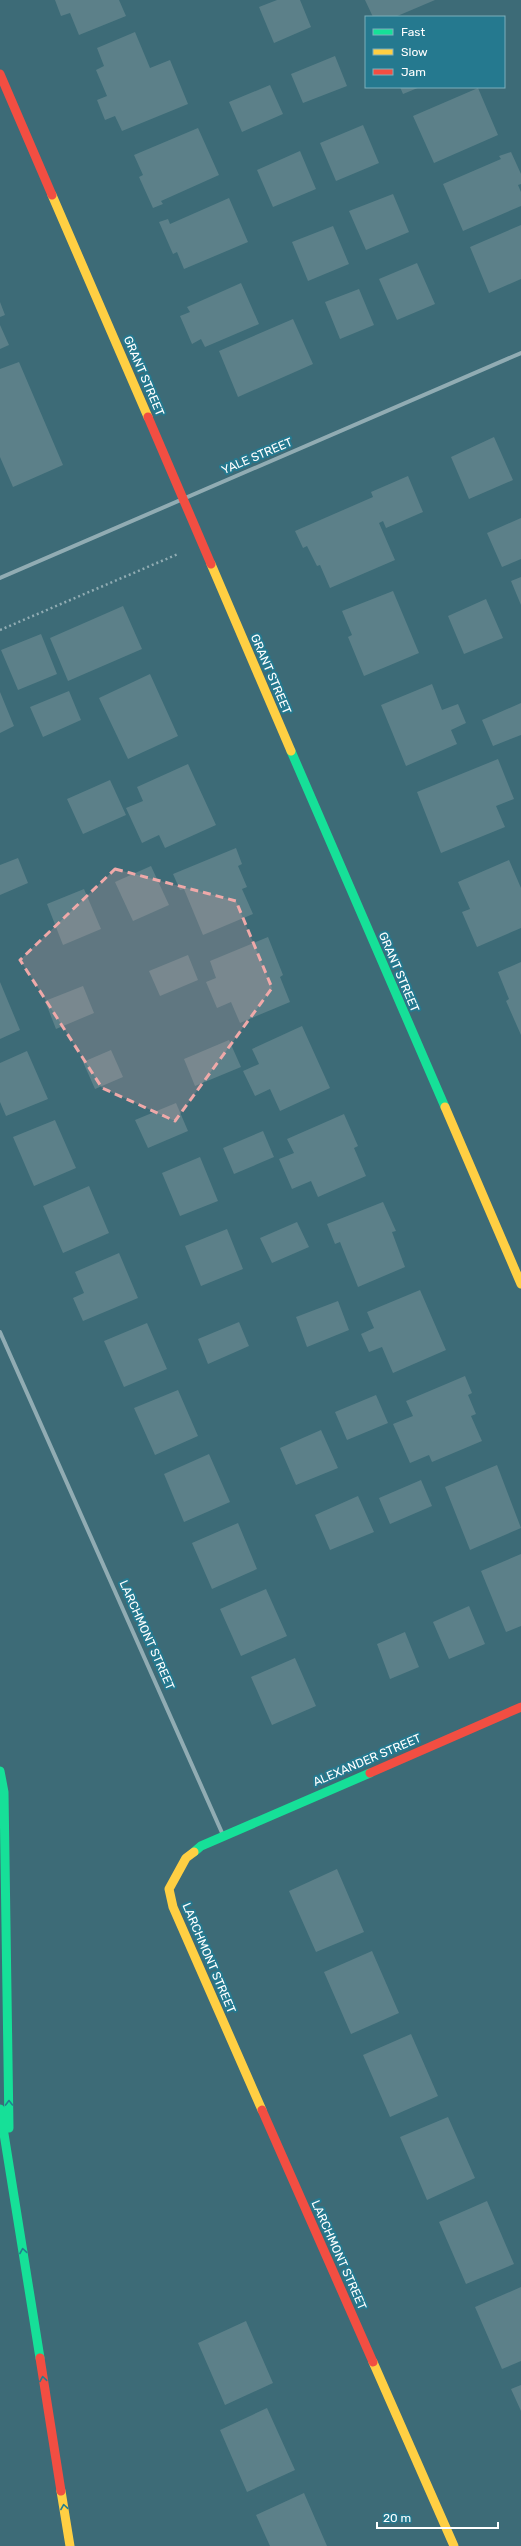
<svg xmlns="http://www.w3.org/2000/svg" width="521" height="2546" font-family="Rubik,sans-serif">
	<rect width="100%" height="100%" fill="#3d6b77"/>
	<path fill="#5c8089" d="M 55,0 L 119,0 L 126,16 L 79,35 L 70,13 L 61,16 Z
		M 277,0 L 300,0 L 311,27 L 274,43 L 259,7 Z
		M 365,0 L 435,0 L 395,17 L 373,17 Z
		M 135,32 L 150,68 L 170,60 L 188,104 L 122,131 L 115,116 L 105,120 L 97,100 L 107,96 L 96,70 L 104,66 L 97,48 Z
		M 335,56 L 347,86 L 303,103 L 291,74 Z
		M 270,85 L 283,114 L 242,132 L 229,102 Z
		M 400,87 L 420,87 L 403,94 Z
		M 478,88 L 498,135 L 434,163 L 413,116 Z
		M 363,125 L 379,163 L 336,181 L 320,143 Z
		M 198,128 L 219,175 L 161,201 L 163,204 L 153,208 L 139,177 L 143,175 L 134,155 Z
		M 300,151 L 316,189 L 273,207 L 257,170 Z
		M 511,152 L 521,174 L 521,184 L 518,185 L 521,192 L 521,206 L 463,231 L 443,184 L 501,159 L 499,156 Z
		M 393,194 L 409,232 L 366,250 L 349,211 Z
		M 229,198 L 248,242 L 184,269 L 177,252 L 173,254 L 159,222 L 168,219 L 170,224 Z
		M 521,225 L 521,279 L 489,293 L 470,247 Z
		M 333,226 L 349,264 L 308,281 L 292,242 Z
		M 417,263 L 435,304 L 397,320 L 379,279 Z
		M 241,283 L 259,324 L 205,347 L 201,339 L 192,344 L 180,316 L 190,312 L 187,307 Z
		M 359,289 L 374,325 L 340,339 L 325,302 Z
		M 0,302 L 5,315 L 0,317 Z
		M 293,319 L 313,364 L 238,397 L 219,351 Z
		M 0,325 L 9,345 L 0,349 Z
		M 19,362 L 63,465 L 13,487 L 0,457 L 0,369 Z
		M 494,437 L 513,480 L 469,499 L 451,457 Z
		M 408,476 L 423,512 L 386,528 L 383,521 L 379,523 L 395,560 L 330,588 L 320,565 L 317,566 L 307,546 L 303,548 L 295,531 L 373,497 L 371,492 Z
		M 521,518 L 521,559 L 502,567 L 487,533 Z
		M 521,577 L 521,605 L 511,581 Z
		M 393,591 L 419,653 L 364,676 L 348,637 L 352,635 L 342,611 Z
		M 486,599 L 503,638 L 464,654 L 448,616 Z
		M 123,606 L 142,649 L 68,681 L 50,638 Z
		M 41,634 L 57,674 L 18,690 L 1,650 Z
		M 150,674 L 178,736 L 128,759 L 99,698 Z
		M 432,684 L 442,710 L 458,704 L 466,723 L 451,730 L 457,744 L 406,766 L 381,705 Z
		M 69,691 L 81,720 L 43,737 L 30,707 Z
		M 0,692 L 14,726 L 0,733 Z
		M 521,703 L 521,735 L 493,746 L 482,720 Z
		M 498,759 L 514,799 L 496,806 L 505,827 L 441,853 L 417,792 Z
		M 188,764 L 216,825 L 165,848 L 159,835 L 142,843 L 126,808 L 143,801 L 137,787 Z
		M 110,780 L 126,815 L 83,834 L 67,799 Z
		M 236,848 L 242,864 L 238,866 L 247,887 L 242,889 L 253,914 L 203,935 L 184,889 L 180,890 L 173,874 Z
		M 18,858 L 28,883 L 0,895 L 0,865 Z
		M 509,860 L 521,888 L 521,928 L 477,947 L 462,912 L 470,909 L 458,882 Z
		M 151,866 L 169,905 L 133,921 L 115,882 Z
		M 84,889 L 101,929 L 63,945 L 47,904 Z
		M 268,937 L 283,975 L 280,977 L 290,1002 L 240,1023 L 231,1002 L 217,1008 L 206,982 L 216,978 L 210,961 Z
		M 188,955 L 198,980 L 160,996 L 149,971 Z
		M 521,962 L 521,1035 L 506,1001 L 509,999 L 498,972 Z
		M 0,982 L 20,1030 L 0,1039 Z
		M 83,986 L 94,1013 L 56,1029 L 45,1001 Z
		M 302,1026 L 330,1088 L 280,1111 L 270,1089 L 255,1096 L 243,1071 L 259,1064 L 252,1049 Z
		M 229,1040 L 241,1067 L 195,1086 L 184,1059 Z
		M 111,1050 L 123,1077 L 95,1089 L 83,1062 Z
		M 27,1051 L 48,1099 L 6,1116 L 0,1102 L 0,1063 Z
		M 176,1103 L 188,1131 L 148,1148 L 135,1120 Z
		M 344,1114 L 358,1146 L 354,1148 L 366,1176 L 318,1197 L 311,1181 L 292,1189 L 279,1159 L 294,1153 L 287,1139 Z
		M 55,1120 L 76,1168 L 34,1186 L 13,1137 Z
		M 263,1131 L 274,1157 L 234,1174 L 223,1148 Z
		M 200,1157 L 218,1201 L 180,1216 L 162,1173 Z
		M 89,1186 L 109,1233 L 63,1253 L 43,1206 Z
		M 383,1202 L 396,1231 L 392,1232 L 405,1267 L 358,1287 L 340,1242 L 335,1244 L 327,1224 Z
		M 297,1222 L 309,1247 L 272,1263 L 260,1238 Z
		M 227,1229 L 243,1269 L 201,1286 L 185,1246 Z
		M 119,1253 L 138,1298 L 83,1321 L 73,1298 L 84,1293 L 75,1272 Z
		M 420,1290 L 446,1350 L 393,1373 L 382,1347 L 369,1352 L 361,1334 L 374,1328 L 367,1312 Z
		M 338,1301 L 349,1330 L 307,1347 L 296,1317 Z
		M 239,1322 L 249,1346 L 208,1364 L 198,1339 Z
		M 147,1323 L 167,1369 L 124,1387 L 104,1341 Z
		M 465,1376 L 472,1393 L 468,1395 L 476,1414 L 471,1416 L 482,1441 L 432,1462 L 429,1455 L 410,1463 L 393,1424 L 413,1416 L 406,1401 Z
		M 178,1390 L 198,1436 L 155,1455 L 134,1408 Z
		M 376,1395 L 388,1423 L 347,1440 L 335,1412 Z
		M 321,1430 L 338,1468 L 296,1485 L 280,1448 Z
		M 209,1454 L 230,1502 L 184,1522 L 164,1474 Z
		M 497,1465 L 521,1528 L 470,1550 L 445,1487 Z
		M 421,1480 L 432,1506 L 390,1524 L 379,1498 Z
		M 358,1496 L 374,1532 L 330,1550 L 315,1515 Z
		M 238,1523 L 257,1569 L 212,1589 L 192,1543 Z
		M 521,1554 L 521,1626 L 506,1632 L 481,1571 Z
		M 266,1589 L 287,1636 L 241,1656 L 220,1609 Z
		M 469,1606 L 485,1644 L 449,1659 L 433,1622 Z
		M 405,1632 L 419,1667 L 390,1679 L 377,1644 Z
		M 295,1658 L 316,1706 L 272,1725 L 251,1677 Z
		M 337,1869 L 364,1932 L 316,1952 L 289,1891 Z
		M 372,1951 L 399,2013 L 351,2034 L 324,1972 Z
		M 411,2034 L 438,2096 L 390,2117 L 363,2055 Z
		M 448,2117 L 475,2178 L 427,2200 L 400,2137 Z
		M 487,2201 L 514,2264 L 466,2284 L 439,2222 Z
		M 521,2287 L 521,2361 L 502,2369 L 475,2307 Z
		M 246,2321 L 273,2383 L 225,2405 L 198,2343 Z
		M 521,2385 L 521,2411 L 511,2389 Z
		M 267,2408 L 295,2470 L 247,2492 L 220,2430 Z
		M 304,2493 L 327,2546 L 270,2546 L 256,2515 Z"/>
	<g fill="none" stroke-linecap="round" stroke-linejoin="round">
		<path stroke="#91acb3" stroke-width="2.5" stroke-dasharray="2 3" stroke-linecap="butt" d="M 0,630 L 178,554"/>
		<path stroke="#91acb3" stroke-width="4" d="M 0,578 L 521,353
			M 0,1332 L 223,1835"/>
		<path stroke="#16e098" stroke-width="9" d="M 291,751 L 445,1107
			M 0,1771 L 4,1792 L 9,2128
			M 194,1852 L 201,1846 L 370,1773
			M 0,2109 L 40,2358"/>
		<path stroke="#ffcf43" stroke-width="9" d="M 52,195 L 148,417
			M 211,564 L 291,751
			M 445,1107 L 521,1284
			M 194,1852 L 186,1858 L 169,1889 L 173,1907 L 262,2110
			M 373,2362 L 454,2546
			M 61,2491 L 70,2546"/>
		<path stroke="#f24e42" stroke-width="9" d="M 0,74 L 52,195
			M 148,417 L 211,564
			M 370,1773 L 521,1707
			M 262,2110 L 373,2362
			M 40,2358 L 61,2491"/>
	</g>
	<defs><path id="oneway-chevron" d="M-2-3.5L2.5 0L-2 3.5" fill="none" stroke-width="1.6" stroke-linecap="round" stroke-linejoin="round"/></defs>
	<g stroke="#247e8f">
		<use href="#oneway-chevron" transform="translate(9 2103) rotate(-91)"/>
		<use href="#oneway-chevron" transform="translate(23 2251) rotate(-99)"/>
		<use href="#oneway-chevron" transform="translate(43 2379) rotate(-99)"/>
		<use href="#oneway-chevron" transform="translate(64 2507) rotate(-99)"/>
	</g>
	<path fill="#efa9a9" fill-opacity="0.2" stroke="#efa9a9" stroke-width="3" stroke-dasharray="8 5" stroke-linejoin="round" d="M 115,869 L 236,901 L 272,988 L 175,1121 L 102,1088 L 20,960 Z"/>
	<g text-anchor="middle" stroke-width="4" stroke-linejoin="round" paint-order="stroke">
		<g font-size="12" fill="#fff" stroke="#25798f">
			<text transform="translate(144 376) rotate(67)" y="4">GRANT STREET</text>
			<text transform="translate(257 456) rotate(-23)" y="4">YALE STREET</text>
			<text transform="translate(271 674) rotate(67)" y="4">GRANT STREET</text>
			<text transform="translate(399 972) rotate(67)" y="4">GRANT STREET</text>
			<text transform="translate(147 1635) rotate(66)" y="4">LARCHMONT STREET</text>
			<text transform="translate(367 1760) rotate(-23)" y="4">ALEXANDER STREET</text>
			<text transform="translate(209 1958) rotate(67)" y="4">LARCHMONT STREET</text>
			<text transform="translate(339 2255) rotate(66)" y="4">LARCHMONT STREET</text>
		</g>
	</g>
	<rect x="365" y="16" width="140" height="72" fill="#25798f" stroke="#7cafbc"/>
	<rect x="373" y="29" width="20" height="6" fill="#16e098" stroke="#7cafbc"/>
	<text x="401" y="36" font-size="12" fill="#ffffff">Fast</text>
	<rect x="373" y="49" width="20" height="6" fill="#ffcf43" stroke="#7cafbc"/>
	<text x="401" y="56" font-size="12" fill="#ffffff">Slow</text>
	<rect x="373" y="69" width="20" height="6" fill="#f24e42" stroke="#7cafbc"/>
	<text x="401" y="76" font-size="12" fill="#ffffff">Jam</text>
	<path d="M377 2522v6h121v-6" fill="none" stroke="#ffffff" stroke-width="2"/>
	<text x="383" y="2522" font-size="12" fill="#ffffff" stroke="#25798f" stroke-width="3" paint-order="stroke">20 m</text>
</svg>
